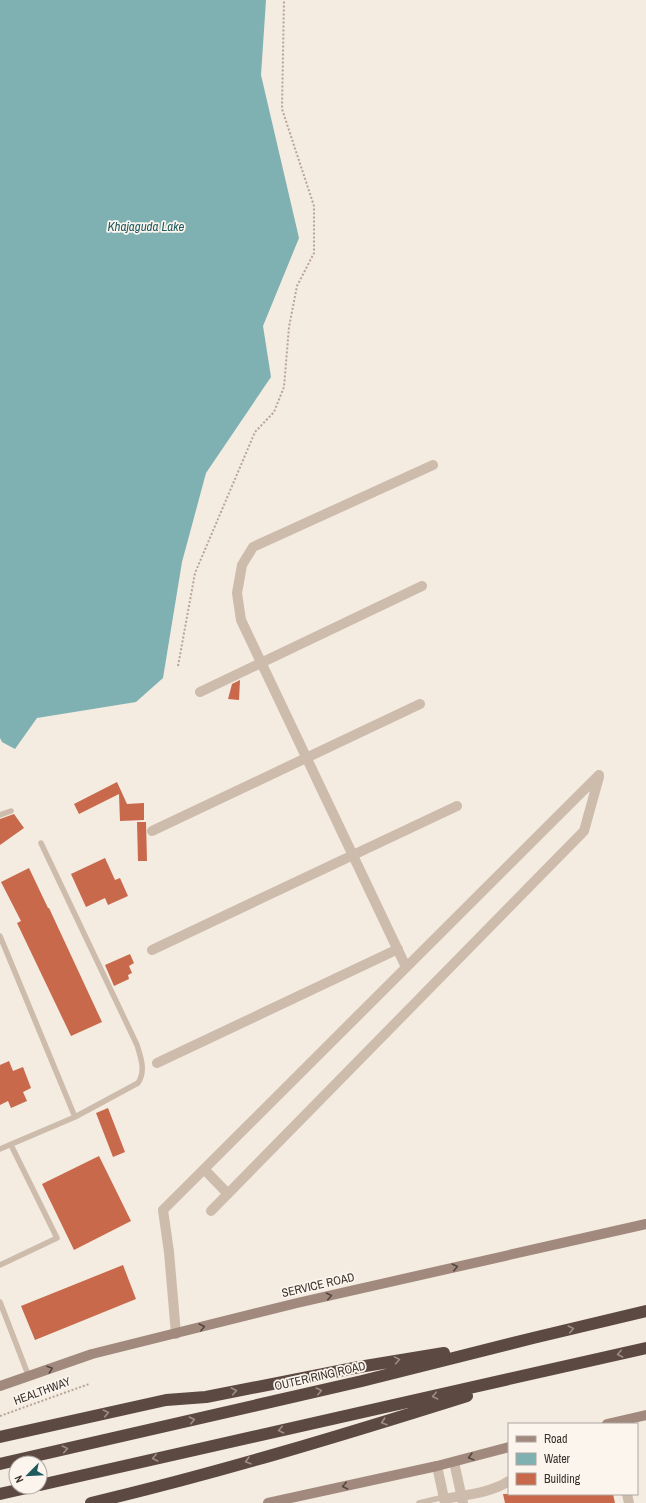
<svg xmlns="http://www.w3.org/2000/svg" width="646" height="1503" font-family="'Archivo Narrow',sans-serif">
	<rect width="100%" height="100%" fill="#f4ebe1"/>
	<path fill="#7fb0b2" d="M 0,0 L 266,0 L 261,75 L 299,238 L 263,326 L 271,377 L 206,473 L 182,562 L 163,678 L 136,702 L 37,718 L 15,749 L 2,742 L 0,738 Z"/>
	<path fill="#c8694b" d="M 240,680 L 239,700 L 228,699 L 232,684 Z
		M 117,782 L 127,804 L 144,803 L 144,820 L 120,821 L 119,794 L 79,814 L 74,804 Z
		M 14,814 L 24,828 L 0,845 L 0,819 Z
		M 137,822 L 146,822 L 147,861 L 138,861 Z
		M 105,858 L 115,880 L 120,878 L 128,896 L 108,905 L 105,898 L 86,907 L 71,874 Z
		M 29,868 L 48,908 L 49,908 L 102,1022 L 71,1036 L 17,923 L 21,921 L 1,882 Z
		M 130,954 L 134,963 L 129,966 L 132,973 L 128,975 L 129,979 L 114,986 L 105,965 Z
		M 9,1061 L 13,1071 L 23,1067 L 31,1088 L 23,1092 L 27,1101 L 11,1108 L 8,1101 L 0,1105 L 0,1065 Z
		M 108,1108 L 125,1152 L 113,1157 L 96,1113 Z
		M 99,1156 L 131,1221 L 74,1250 L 42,1184 Z
		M 123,1265 L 136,1299 L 35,1340 L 21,1306 Z
		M 503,1494 L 613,1494 L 615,1503 L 505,1503 Z"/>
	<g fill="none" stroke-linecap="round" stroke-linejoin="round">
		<path stroke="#b9a596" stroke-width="2" stroke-dasharray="2 2" stroke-linecap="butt" d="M 178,666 L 195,573 L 255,432 L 274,412 L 284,387 L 289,327 L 297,286 L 314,253 L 314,206 L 282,109 L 284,0
			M 0,1416 L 89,1384"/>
		<path stroke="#cdbbac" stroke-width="5.5" d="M 0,815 L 11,811
			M 41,843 L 137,1045 C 141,1058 146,1071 138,1083 L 75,1117
			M 0,936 L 75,1117 L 0,1149
			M 0,1265 L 57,1238 L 11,1145
			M 0,1302 L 29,1377
			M 419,1503 L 444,1497"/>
		<path stroke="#cdbbac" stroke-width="10" d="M 200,692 L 422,586
			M 152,831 L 420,704
			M 152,950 L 457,806
			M 406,967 L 241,620 L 237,593 L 242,565 L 253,547 L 433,465
			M 157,1063 L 398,949
			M 204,1169 L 228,1194
			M 211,1211 L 584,831 L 599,777
			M 176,1334 L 169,1252 L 163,1210 L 599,775
			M 627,1494 L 629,1503
			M 444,1499 C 465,1495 491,1493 509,1481"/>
		<path stroke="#cdbbac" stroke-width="10" d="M 454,1462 L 463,1503
			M 437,1466 L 445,1503"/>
		<path stroke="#a18a7d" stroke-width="10" d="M 0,1386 L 92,1354 L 297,1303 L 646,1224
			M 607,1424 L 646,1415
			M 268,1503 L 437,1466 L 509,1447"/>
		<path stroke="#5c4a42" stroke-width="12" d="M 0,1437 L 166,1400 L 206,1397 L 359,1367 L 444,1353
			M 0,1464 L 362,1381 L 533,1338 L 646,1311
			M 40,1485 L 646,1348
			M 0,1494 L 31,1487
			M 91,1503 C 218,1473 343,1435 467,1396"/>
	</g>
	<defs><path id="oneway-chevron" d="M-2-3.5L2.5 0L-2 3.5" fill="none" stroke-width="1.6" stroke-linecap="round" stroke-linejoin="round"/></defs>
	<g stroke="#544640">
		<use href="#oneway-chevron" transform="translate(455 1267) rotate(-13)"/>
		<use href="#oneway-chevron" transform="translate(329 1296) rotate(-13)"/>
		<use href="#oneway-chevron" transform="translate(202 1327) rotate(-14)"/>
		<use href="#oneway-chevron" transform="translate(50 1369) rotate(-19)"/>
		<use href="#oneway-chevron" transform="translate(471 1457) rotate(165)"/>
		<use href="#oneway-chevron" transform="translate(345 1486) rotate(168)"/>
	</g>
	<g stroke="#9c8e87">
		<use href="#oneway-chevron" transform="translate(571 1329) rotate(-13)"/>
		<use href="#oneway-chevron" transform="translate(620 1354) rotate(167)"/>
		<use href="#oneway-chevron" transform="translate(397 1360) rotate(-10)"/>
		<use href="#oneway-chevron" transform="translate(234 1391) rotate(-11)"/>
		<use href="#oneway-chevron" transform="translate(319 1391) rotate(-13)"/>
		<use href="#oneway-chevron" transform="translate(435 1396) rotate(168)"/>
		<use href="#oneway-chevron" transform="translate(106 1413) rotate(-12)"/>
		<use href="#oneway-chevron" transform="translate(192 1420) rotate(-13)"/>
		<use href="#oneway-chevron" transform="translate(384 1422) rotate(162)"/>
		<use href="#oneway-chevron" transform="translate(281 1430) rotate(168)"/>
		<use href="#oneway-chevron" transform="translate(65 1449) rotate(-13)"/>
		<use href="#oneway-chevron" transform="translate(155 1458) rotate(167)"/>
		<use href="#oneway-chevron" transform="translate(248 1461) rotate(164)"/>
	</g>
	<g text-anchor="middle" stroke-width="3.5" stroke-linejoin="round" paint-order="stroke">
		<g font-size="12" fill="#3b302b" stroke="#fbf5ee">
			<text transform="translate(318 1285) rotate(-13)" y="4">SERVICE ROAD</text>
			<text transform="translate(320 1376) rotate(-13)" y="4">OUTER RING ROAD</text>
			<text transform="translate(42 1391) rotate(-20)" y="4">HEALTHWAY</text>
		</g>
		<g font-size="13" font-style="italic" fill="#1f5a5e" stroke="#fbf5ee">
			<text x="146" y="231">Khajaguda Lake</text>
		</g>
	</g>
	<rect x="508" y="1423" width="130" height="72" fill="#fbf5ee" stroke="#aea6a0"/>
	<rect x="516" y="1436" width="20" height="6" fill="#a18a7d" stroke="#aea6a0"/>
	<text x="544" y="1443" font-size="12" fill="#3b302b">Road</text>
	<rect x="516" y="1453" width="20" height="12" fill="#7fb0b2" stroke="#aea6a0"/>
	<text x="544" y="1463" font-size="12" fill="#3b302b">Water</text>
	<rect x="516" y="1473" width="20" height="12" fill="#c8694b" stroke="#aea6a0"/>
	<text x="544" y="1483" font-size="12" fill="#3b302b">Building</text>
	<g transform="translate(28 1475) rotate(246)"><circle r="19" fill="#fbf5ee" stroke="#aea6a0"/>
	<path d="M0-3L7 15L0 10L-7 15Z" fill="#1f5a5e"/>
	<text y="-6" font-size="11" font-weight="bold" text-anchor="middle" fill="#3b302b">N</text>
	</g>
</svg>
